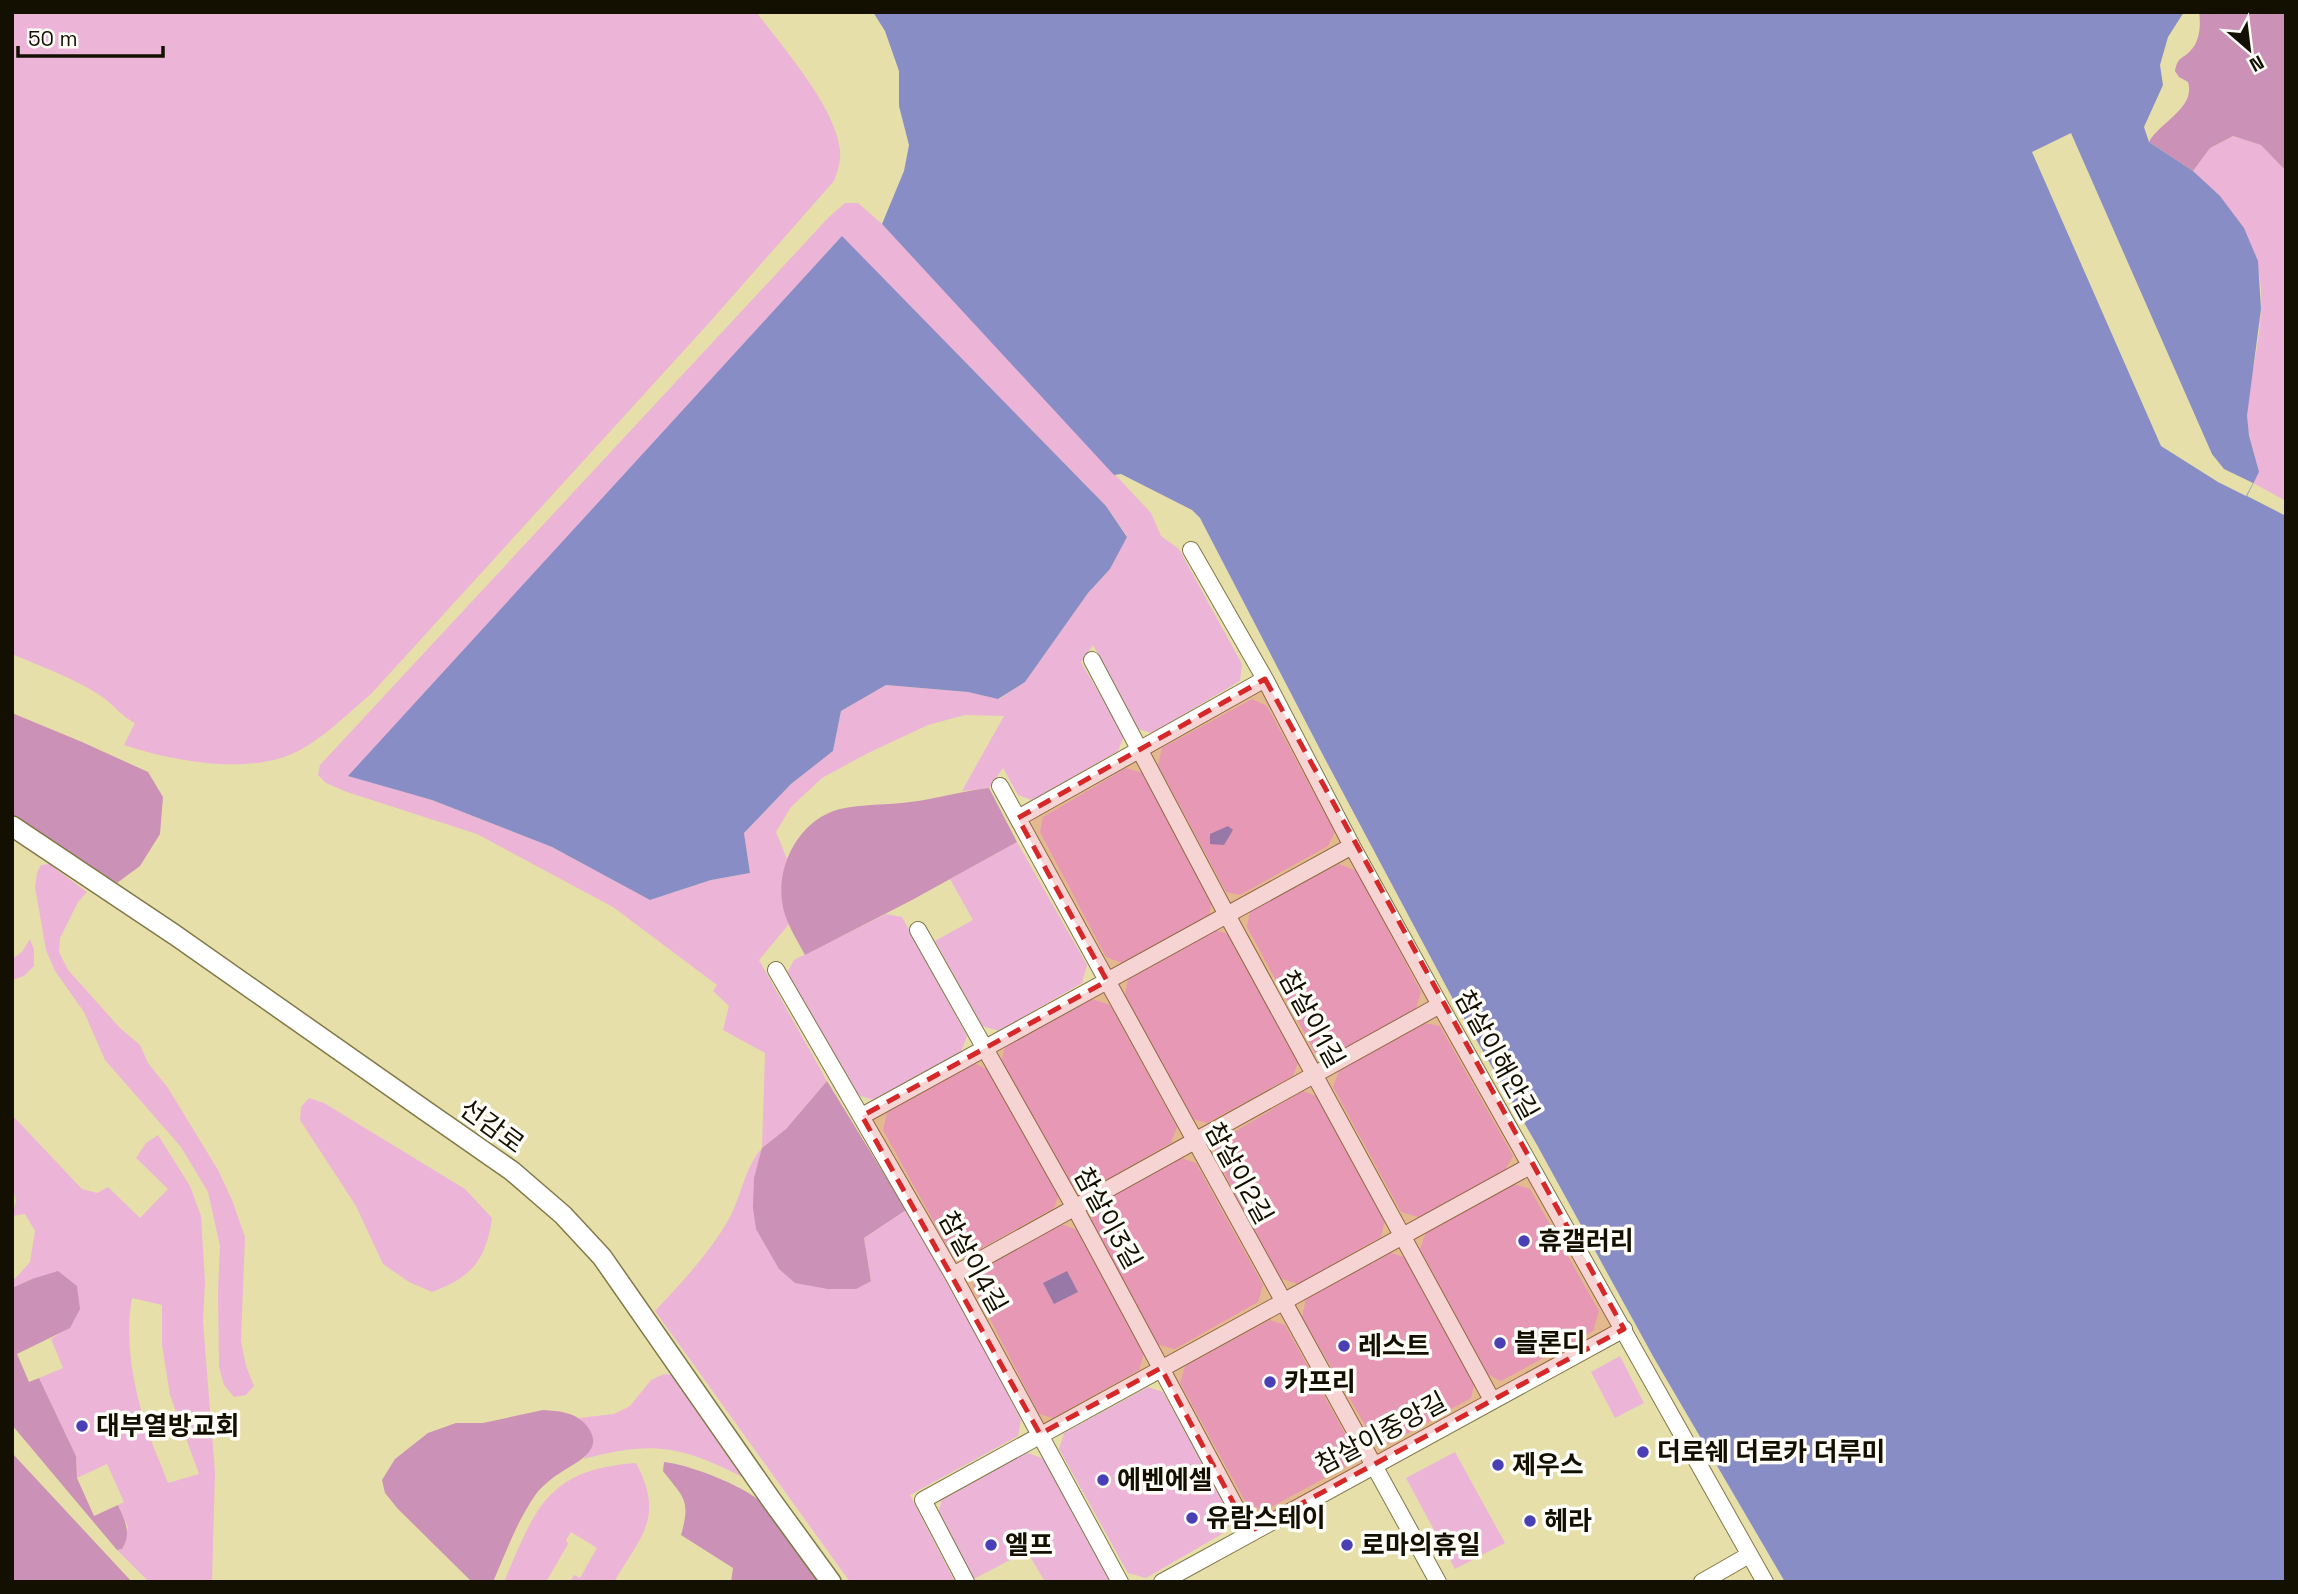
<svg xmlns="http://www.w3.org/2000/svg" width="2298" height="1594" font-family="'Space Grotesk','Noto Sans KR',sans-serif">
	<rect width="100%" height="100%" fill="#e6dfaa"/>
	<path fill="#ecb4d7" fill-rule="evenodd" d="M 12,12 L 756,12 C 782,46 831,102 839,144 C 842,157 839,168 834,181 L 708,324 L 371,694 C 347,714 322,740 294,753 C 247,775 172,761 124,745 L 135,723 C 121,716 113,704 101,696 C 74,678 42,667 12,654 Z
		M 2233,136 L 2261,145 L 2286,171 L 2286,501 L 2253,483 C 2263,461 2246,439 2247,416 C 2249,380 2260,345 2261,309 C 2264,247 2237,212 2193,171 L 2210,148 Z
		M 845,203 L 858,203 L 882,224 L 1151,513 L 1161,536 L 1179,549 L 1242,664 L 1240,681 L 1152,733 L 1138,729 L 1093,645 L 1081,662 L 1124,736 L 1118,751 L 1032,800 L 1018,795 L 1003,768 L 989,788 L 962,791 L 1004,716 L 965,715 L 928,725 L 868,753 L 822,778 L 791,807 L 776,832 L 787,859 L 782,881 L 782,901 L 789,924 L 759,960 L 827,1081 L 786,1129 L 762,1148 C 756,1186 746,1210 766,1246 L 871,1280 L 864,1238 L 906,1210 L 993,1364 L 1021,1420 L 1018,1436 L 910,1495 L 955,1582 L 850,1582 L 655,1311 C 683,1281 710,1253 730,1217 C 742,1194 745,1167 762,1148 L 765,1053 L 723,1030 L 729,1006 L 713,991 L 717,985 L 613,907 L 477,834 L 347,792 L 326,783 L 318,775 L 320,765 L 829,217 ZM 842,237 L 1106,506 L 1127,536 L 1110,569 L 1088,593 L 1025,682 L 999,699 L 968,692 L 886,685 L 841,711 L 833,751 L 791,784 L 744,833 L 750,873 L 711,880 L 650,900 L 552,847 L 432,800 L 349,776 Z
		M 1252,699 L 1267,706 L 1335,832 L 1328,846 L 1240,895 L 1226,892 L 1158,765 L 1162,748 Z
		M 1126,768 L 1143,773 L 1212,901 L 1209,916 L 1122,963 L 1106,957 L 1040,832 L 1043,817 Z
		M 1017,842 L 1087,965 L 1082,983 L 999,1031 L 982,1026 L 935,941 L 973,920 L 950,879 Z
		M 49,864 L 87,892 L 78,902 L 60,938 L 59,952 L 68,970 L 120,1028 L 140,1045 L 148,1063 L 168,1088 L 218,1170 L 232,1200 L 245,1237 L 241,1341 L 246,1366 L 254,1386 L 246,1395 L 234,1397 L 224,1385 L 219,1367 L 218,1292 L 220,1246 L 208,1192 L 181,1147 L 105,1060 L 84,1012 L 55,971 L 46,950 L 35,887 L 37,873 L 41,865 Z
		M 1339,864 L 1357,871 L 1421,992 L 1416,1009 L 1331,1057 L 1315,1053 L 1247,927 L 1250,910 Z
		M 886,914 L 902,917 L 967,1036 L 961,1052 L 873,1100 L 858,1095 L 787,973 L 794,960 Z
		M 1215,930 L 1232,935 L 1299,1060 L 1293,1076 L 1207,1123 L 1192,1119 L 1125,995 L 1128,978 Z
		M 30,939 L 34,950 L 34,966 L 24,976 L 12,980 L 12,959 L 22,952 Z
		M 1092,999 L 1110,1005 L 1177,1127 L 1171,1143 L 1090,1189 L 1072,1186 L 1001,1064 L 1005,1045 Z
		M 1424,1023 L 1440,1026 L 1513,1156 L 1504,1172 L 1421,1218 L 1401,1212 L 1333,1087 L 1340,1068 Z
		M 974,1063 L 989,1070 L 1059,1193 L 1054,1208 L 966,1257 L 951,1253 L 883,1130 L 887,1113 Z
		M 1303,1091 L 1319,1097 L 1385,1220 L 1381,1237 L 1298,1284 L 1279,1278 L 1214,1153 L 1217,1142 Z
		M 309,1098 L 324,1103 L 465,1189 L 492,1218 C 486,1260 472,1277 432,1292 L 409,1282 L 383,1264 L 356,1206 L 300,1120 L 301,1107 Z
		M 12,1115 L 82,1189 L 97,1193 L 108,1187 L 140,1218 L 168,1189 L 136,1158 L 146,1143 L 158,1135 L 190,1186 L 201,1216 L 205,1282 L 203,1322 L 215,1472 L 212,1582 L 149,1582 L 117,1550 L 122,1549 L 128,1527 L 118,1505 L 124,1502 L 107,1464 L 77,1478 L 76,1456 L 39,1378 L 63,1368 L 51,1339 C 78,1323 80,1317 77,1286 L 32,1279 L 12,1288 L 12,1282 L 30,1262 L 35,1231 L 25,1214 L 12,1216 L 16,1201 L 12,1184 ZM 132,1298 L 162,1305 L 162,1345 L 170,1395 L 199,1474 L 168,1483 C 162,1466 154,1450 148,1432 C 134,1391 124,1341 132,1298 Z
		M 1181,1158 L 1196,1163 L 1263,1285 L 1258,1302 L 1175,1349 L 1156,1344 L 1091,1219 L 1100,1203 Z
		M 1513,1184 L 1530,1189 L 1599,1311 L 1593,1331 L 1501,1381 L 1487,1374 L 1420,1249 L 1426,1232 Z
		M 1061,1224 L 1077,1230 L 1144,1353 L 1139,1370 L 1053,1418 L 1039,1414 L 973,1286 L 981,1270 Z
		M 1391,1253 L 1407,1258 L 1475,1382 L 1471,1398 L 1390,1443 L 1373,1439 L 1302,1317 L 1306,1298 Z
		M 1270,1320 L 1285,1325 L 1353,1448 L 1347,1466 L 1266,1510 L 1247,1505 L 1180,1383 L 1185,1366 Z
		M 1620,1356 L 1644,1403 L 1615,1418 L 1591,1372 Z
		M 664,1374 L 672,1375 L 742,1477 C 680,1445 651,1441 584,1459 C 595,1443 592,1431 579,1418 L 614,1414 L 630,1406 L 651,1380 Z
		M 1148,1387 L 1163,1392 L 1232,1516 L 1227,1531 L 1146,1578 L 1128,1573 L 1059,1449 L 1064,1433 Z
		M 1025,1452 L 1044,1459 L 1110,1582 L 1045,1582 L 1027,1551 L 972,1580 L 937,1518 L 942,1499 Z
		M 1455,1452 L 1505,1543 L 1455,1569 L 1406,1478 Z
		M 636,1463 C 665,1517 641,1536 614,1582 L 570,1582 L 574,1575 L 580,1578 L 597,1548 L 571,1532 L 566,1540 L 568,1544 L 546,1582 L 504,1582 C 535,1509 547,1469 636,1463 Z"/>
	<path fill="#cb91b6" d="M 2199,12 L 2286,12 L 2286,171 L 2261,145 L 2233,136 L 2210,148 L 2193,171 L 2149,142 C 2160,122 2196,108 2188,82 L 2179,77 L 2175,71 C 2178,55 2183,60 2191,50 C 2200,41 2201,24 2199,12 Z
		M 12,713 L 82,742 L 148,772 L 163,797 L 160,834 L 140,866 L 117,883 L 12,815 Z
		M 989,788 L 1017,842 L 912,900 L 805,955 C 796,938 784,920 782,901 C 777,862 801,819 840,809 C 860,804 889,805 910,802 C 936,799 962,791 989,788 Z
		M 827,1081 L 906,1210 L 864,1238 L 871,1281 L 856,1289 L 828,1289 L 795,1283 L 779,1269 L 756,1229 L 753,1208 L 754,1178 L 762,1148 L 786,1129 Z
		M 58,1271 L 77,1286 L 80,1309 L 70,1328 L 17,1354 L 29,1382 L 39,1378 L 76,1456 L 77,1478 L 94,1516 L 118,1505 C 125,1521 132,1533 122,1549 L 117,1550 L 12,1425 L 12,1288 L 32,1279 Z
		M 543,1410 C 559,1411 576,1412 587,1426 C 606,1451 576,1462 560,1473 C 552,1478 542,1486 536,1494 C 517,1521 506,1552 493,1582 L 472,1582 L 398,1509 L 385,1493 L 382,1480 L 395,1459 L 428,1433 L 456,1423 L 483,1423 Z
		M 12,1453 L 132,1582 L 12,1582 Z
		M 664,1462 C 691,1465 748,1487 767,1507 C 785,1526 805,1560 821,1582 L 731,1582 L 733,1568 L 681,1535 C 691,1500 684,1498 663,1471 Z"/>
	<path fill="#898dc6" d="M 873,12 L 2184,12 L 2168,37 L 2160,65 L 2163,85 L 2144,127 L 2149,142 L 2193,171 L 2220,196 L 2244,228 L 2258,261 L 2261,309 L 2247,416 L 2249,435 L 2259,472 L 2247,496 L 2286,516 L 2286,1582 L 1785,1582 L 1654,1358 L 1537,1145 L 1454,1001 L 1324,757 L 1200,518 L 1192,510 L 1121,474 L 1114,475 L 882,224 L 904,171 L 909,145 L 899,106 L 899,71 L 885,31 Z
		M 842,236 L 1106,506 L 1127,537 L 1110,569 L 1088,593 L 1025,682 L 998,699 L 968,692 L 886,685 L 841,711 L 833,751 L 791,784 L 744,833 L 750,873 L 711,880 L 650,900 L 552,847 L 432,800 L 348,776 Z
		M 1228,826 L 1233,830 L 1224,845 L 1210,844 L 1210,834 Z
		M 1067,1271 L 1078,1292 L 1054,1304 L 1043,1283 Z"/>
	<path fill="#e6dfaa" d="M 2071,133 L 2212,454 L 2224,469 L 2253,483 L 2246,496 L 2218,482 L 2161,446 L 2032,152 Z"/>
	<g fill="none" stroke-linecap="round" stroke-linejoin="round">
		<defs>
			<path id="minor" d="M 1191,550 L 1265,679 L 1352,846 L 1440,1005 L 1765,1582
				M 1092,660 L 1227,915 L 1492,1400
				M 1000,786 L 1438,1582
				M 1018,818 L 1265,679
				M 918,930 L 1075,1208 L 1249,1532
				M 776,970 L 953,1275 L 1120,1582
				M 862,1116 L 1352,846
				M 953,1275 L 1440,1005
				M 966,1582 L 923,1500 L 1530,1166
				M 1162,1582 L 1624,1329
				M 1702,1582 L 1749,1555"/>
			<path id="tertiary" d="M 12,826 L 175,935 L 423,1109 L 512,1171 L 563,1215 L 602,1257 L 772,1501 L 831,1582"/>
		</defs>
		<use href="#minor" stroke="#807847" stroke-width="18"/>
		<use href="#tertiary" stroke="#807847" stroke-width="22"/>
		<use href="#minor" stroke="#fff" stroke-width="16"/>
		<use href="#tertiary" stroke="#fff" stroke-width="19"/>
	</g>
	<path fill="#d62828" fill-opacity="0.2" stroke="#d62828" stroke-width="5" stroke-dasharray="14 9" stroke-linejoin="round" d="M 1265,679 L 1624,1329 L 1249,1532 L 1161,1368 L 1040,1434 L 862,1116 L 1107,981 L 1018,818 Z"/>
	<g fill="#4a3fb5" stroke="#fffef9" stroke-width="2.5">
		<circle cx="1524" cy="1241" r="7"/>
		<circle cx="1500" cy="1343" r="7"/>
		<circle cx="1344" cy="1346" r="7"/>
		<circle cx="1270" cy="1382" r="7"/>
		<circle cx="82" cy="1426" r="7"/>
		<circle cx="1643" cy="1452" r="7"/>
		<circle cx="1498" cy="1465" r="7"/>
		<circle cx="1103" cy="1480" r="7"/>
		<circle cx="1192" cy="1518" r="7"/>
		<circle cx="1530" cy="1521" r="7"/>
		<circle cx="991" cy="1545" r="7"/>
		<circle cx="1347" cy="1545" r="7"/>
	</g>
	<g text-anchor="middle" stroke-width="7" stroke-linejoin="round" paint-order="stroke">
		<g font-size="26" fill="#131001" stroke="#fffef9">
			<text transform="translate(1312 1019) rotate(61)" y="9">참살이1길</text>
			<text transform="translate(1497 1055) rotate(61)" y="9">참살이해안길</text>
			<text transform="translate(492 1126) rotate(36)" y="9">선감로</text>
			<text transform="translate(1239 1173) rotate(61)" y="9">참살이2길</text>
			<text transform="translate(1108 1218) rotate(61)" y="9">참살이3길</text>
			<text transform="translate(973 1262) rotate(61)" y="9">참살이4길</text>
			<text transform="translate(1381 1433) rotate(-28)" y="9">참살이중앙길</text>
		</g>
		<g font-size="26" font-weight="bold" fill="#131001" stroke="#fffef9" text-anchor="start">
			<text x="1538" y="1250">휴갤러리</text>
			<text x="1514" y="1352">블론디</text>
			<text x="1358" y="1355">레스트</text>
			<text x="1284" y="1391">카프리</text>
			<text x="96" y="1435">대부열방교회</text>
			<text x="1657" y="1461">더로쉐 더로카 더루미</text>
			<text x="1512" y="1474">제우스</text>
			<text x="1117" y="1489">에벤에셀</text>
			<text x="1206" y="1527">유람스테이</text>
			<text x="1544" y="1530">헤라</text>
			<text x="1005" y="1554">엘프</text>
			<text x="1361" y="1554">로마의휴일</text>
		</g>
	</g>
	<rect width="2298" height="1594" fill="none" stroke="#131001" stroke-width="28"/>
	<g transform="translate(2249 49) rotate(152)" stroke="#fffef9" stroke-width="5" paint-order="stroke">
	<path d="M0-5L12 26L0 18L-12 26Z" fill="#131001"/>
	<text y="-10" font-size="19" font-weight="bold" text-anchor="middle" fill="#131001">N</text>
	</g>
	<path d="M18 46v10h145v-10" fill="none" stroke="#131001" stroke-width="3.5"/>
	<text x="28" y="46" font-size="21" fill="#131001" stroke="#fffef9" stroke-width="5" paint-order="stroke">50 m</text>
</svg>
